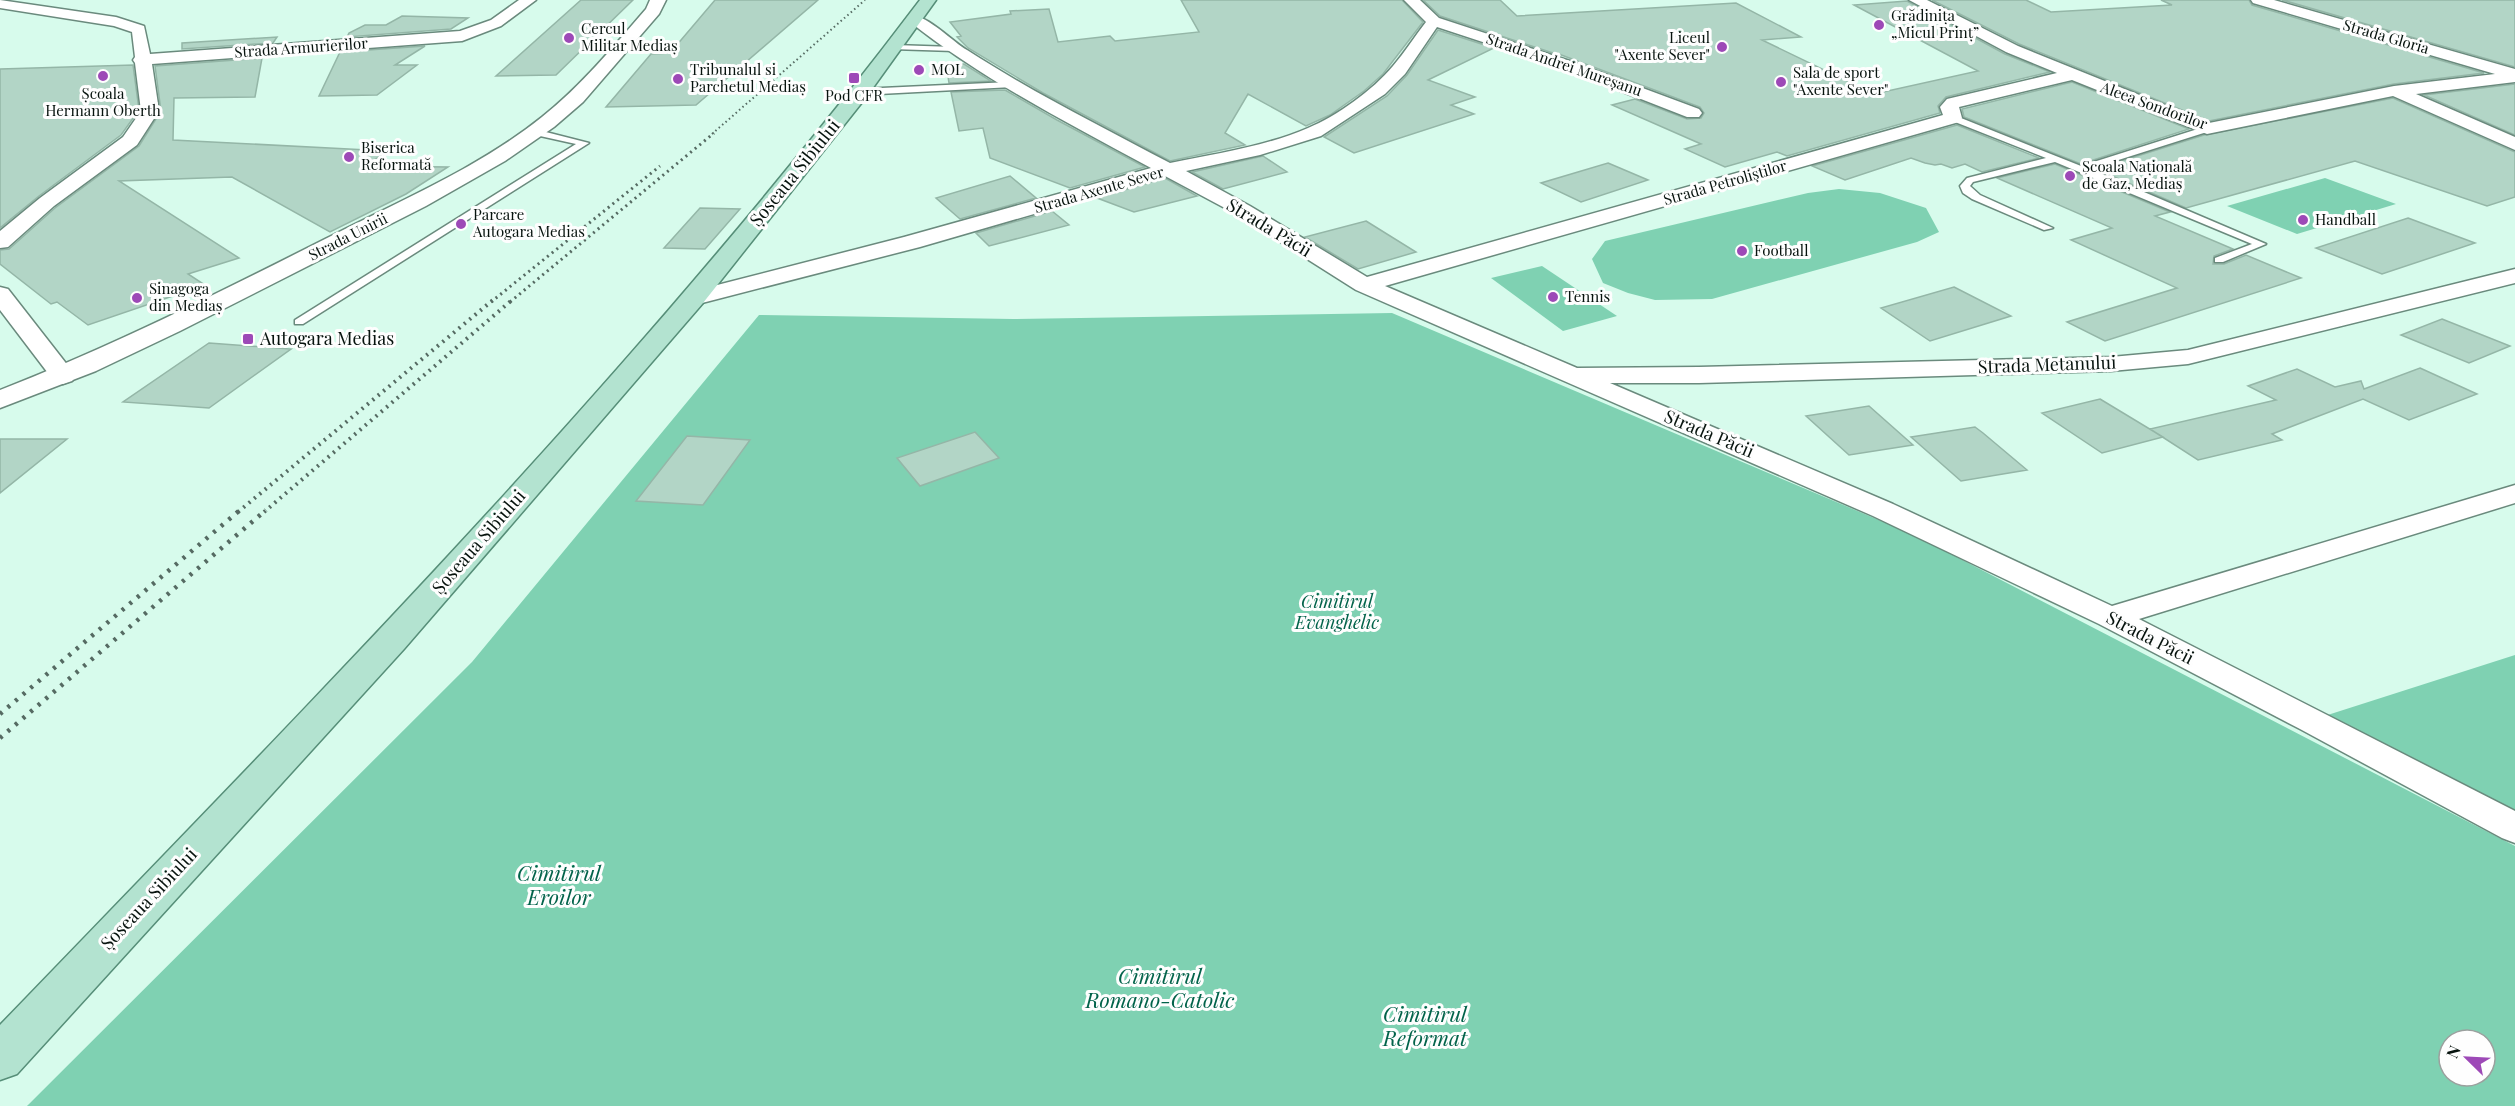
<svg xmlns="http://www.w3.org/2000/svg" width="2515" height="1106" font-family="'Playfair Display',serif">
	<rect width="100%" height="100%" fill="#d7fbec"/>
	<path fill="#7fd1b2" fill-rule="evenodd" d="M 2325,178 L 2396,204 L 2297,234 L 2227,206 Z
		M 1839,189 L 1880,193 L 1926,208 L 1939,232 L 1917,242 L 1712,299 L 1655,300 L 1628,293 L 1603,283 L 1592,259 L 1605,241 L 1808,193 Z
		M 1542,266 L 1617,316 L 1563,331 L 1491,278 Z
		M 1392,313 L 1914,535 L 2515,846 L 2515,1106 L 27,1106 L 472,662 L 759,315 L 1013,319 ZM 2449,1040 L 2485,1040 L 2485,1076 L 2449,1076 Z
		M 2515,655 L 2515,828 L 2312,720 Z"/>
	<path fill="#b2d5c6" stroke="#94b6a7" stroke-width="1.5" d="M 581,0 L 633,0 L 556,75 L 496,76 Z
		M 715,0 L 818,0 L 696,105 L 606,107 L 651,54 L 670,53 Z
		M 1181,0 L 1402,0 L 1423,22 L 1383,74 L 1364,91 L 1330,115 L 1306,126 L 1248,94 L 1225,133 L 1245,145 L 1170,161 L 1043,93 L 968,48 L 957,37 L 961,36 L 950,22 L 1011,14 L 1010,11 L 1049,9 L 1058,42 L 1110,36 L 1115,41 L 1199,32 Z
		M 1423,0 L 1500,0 L 1517,16 L 1736,3 L 1801,37 L 1762,40 L 1874,94 L 1978,71 L 1854,5 L 1907,1 L 2005,54 L 2050,72 L 1946,97 L 1938,106 L 1940,113 L 1787,156 L 1777,152 L 1725,167 L 1685,149 L 1701,144 L 1612,105 L 1635,99 L 1687,119 L 1701,118 L 1704,113 L 1700,107 L 1556,53 L 1559,55 L 1440,16 Z
		M 1932,0 L 2026,0 L 2051,12 L 2172,5 L 2161,0 L 2249,0 L 2252,5 L 2484,73 L 2394,84 L 2209,121 L 2019,44 Z
		M 2282,0 L 2515,0 L 2515,67 Z
		M 402,16 L 468,18 L 451,29 L 347,37 L 349,33 L 365,25 L 386,25 Z
		M 1438,30 L 1494,48 L 1428,80 L 1475,97 L 1451,105 L 1474,114 L 1354,153 L 1324,137 L 1387,96 L 1407,75 Z
		M 277,37 L 273,43 L 182,49 L 182,43 Z
		M 425,46 L 395,65 L 417,65 L 377,95 L 319,96 L 340,52 Z
		M 262,58 L 255,97 L 174,98 L 173,140 L 389,151 L 364,166 L 448,167 L 406,194 L 330,232 L 232,177 L 119,181 L 239,258 L 188,274 L 205,285 L 88,325 L 57,302 L 51,304 L 0,264 L 0,250 L 9,249 L 55,208 L 139,146 L 161,111 L 155,66 Z
		M 946,64 L 964,64 L 991,81 L 949,83 Z
		M 133,65 L 139,110 L 121,135 L 39,196 L 0,228 L 0,69 Z
		M 2072,82 L 2189,129 L 2081,164 L 1964,117 L 1962,109 Z
		M 2515,84 L 2515,135 L 2424,95 Z
		M 1005,90 L 1057,120 L 1145,167 L 1070,188 L 990,158 L 983,128 L 959,131 L 951,92 Z
		M 2393,98 L 2515,152 L 2515,197 L 2487,206 L 2355,161 L 2186,208 L 2096,169 L 2204,135 Z
		M 1957,125 L 2039,158 L 1982,172 L 1965,164 L 1952,168 L 1941,164 L 1935,165 L 1925,163 L 1911,158 L 1845,180 L 1812,166 Z
		M 1263,156 L 1287,172 L 1223,189 L 1192,172 Z
		M 1608,163 L 1648,180 L 1581,202 L 1541,183 Z
		M 2055,164 L 2170,212 L 2155,216 L 2233,249 L 2214,256 L 2213,264 L 2224,264 L 2246,255 L 2301,278 L 2105,341 L 2067,322 L 2177,288 L 2071,240 L 2112,228 L 1997,178 Z
		M 1010,176 L 1036,198 L 960,219 L 936,198 Z
		M 1165,178 L 1197,196 L 1134,212 L 1097,198 Z
		M 700,208 L 740,209 L 705,249 L 664,248 Z
		M 1052,211 L 1069,225 L 989,246 L 976,233 Z
		M 2408,218 L 2475,243 L 2382,274 L 2316,248 Z
		M 1366,221 L 1416,252 L 1358,269 L 1305,237 Z
		M 1954,287 L 2011,316 L 1930,341 L 1881,308 Z
		M 2442,319 L 2510,346 L 2469,363 L 2401,335 Z
		M 209,343 L 291,349 L 209,408 L 123,402 Z
		M 2420,368 L 2477,394 L 2409,420 L 2363,399 L 2272,434 L 2282,440 L 2198,460 L 2150,429 L 2276,400 L 2248,386 L 2297,369 L 2335,387 L 2361,381 L 2364,389 Z
		M 2100,399 L 2163,437 L 2102,453 L 2042,413 Z
		M 1869,406 L 1913,445 L 1849,455 L 1806,416 Z
		M 1975,427 L 1983,433 L 2027,470 L 1961,481 L 1911,437 Z
		M 975,432 L 999,458 L 920,486 L 897,458 Z
		M 687,436 L 750,440 L 703,505 L 636,501 Z
		M 0,439 L 67,439 L 0,493 Z"/>
	<g fill="none" stroke-linecap="round" stroke-linejoin="round">
		<defs>
			<path id="lane" d="M 894,45 L 954,47 L 958,49 L 954,51 L 891,49 L 890,47 Z
				M 1010,82 L 1014,85 L 1013,87 L 860,95 L 856,92 L 860,89 Z
				M 1950,116 L 1956,116 L 2081,166 L 2204,127 L 2210,127 L 2210,131 L 2090,169 L 2266,244 L 2223,262 L 2215,262 L 2215,258 L 2252,244 L 2055,162 L 1973,182 L 1970,186 L 1980,195 L 2053,228 L 2044,230 L 1972,199 L 1963,193 L 1960,186 L 1967,178 L 2046,158 L 1950,120 Z
				M 534,129 L 589,143 L 303,324 L 295,324 L 295,320 L 576,144 L 531,134 L 529,132 Z"/>
			<path id="street" d="M 0,0 L 116,17 L 144,26 L 150,54 L 460,31 L 491,20 L 519,0 L 536,0 L 501,26 L 462,41 L 152,64 L 159,111 L 137,145 L 54,206 L 8,247 L 0,248 L 0,231 L 40,198 L 123,137 L 141,111 L 135,63 L 133,60 L 135,57 L 132,32 L 114,26 L 0,8 Z
				M 1404,0 L 1420,0 L 1439,18 L 1570,61 L 1699,109 L 1702,113 L 1699,117 L 1687,117 L 1559,67 L 1437,27 L 1405,74 L 1385,94 L 1321,136 L 1260,155 L 1186,171 L 1250,206 L 1367,277 L 1943,115 L 1940,107 L 1947,99 L 2057,73 L 2006,52 L 1909,0 L 1927,0 L 2018,46 L 2209,123 L 2394,86 L 2495,74 L 2253,3 L 2251,0 L 2274,0 L 2515,69 L 2515,82 L 2416,94 L 2515,137 L 2515,150 L 2393,96 L 2207,134 L 2072,80 L 1959,107 L 1962,118 L 1959,122 L 1385,286 L 1577,368 L 1699,367 L 2111,357 L 2188,350 L 2515,269 L 2515,283 L 2188,364 L 2111,371 L 1699,383 L 1610,383 L 1893,504 L 2112,606 L 2515,485 L 2515,503 L 2139,619 L 2515,811 L 2515,843 L 2502,838 L 2300,729 L 2099,624 L 1873,516 L 1356,290 L 1236,214 L 1165,176 L 920,247 L 702,303 L 694,305 L 686,303 L 683,298 L 686,293 L 904,237 L 1151,168 C 1068,123 985,81 910,22 L 907,19 L 910,16 C 924,12 953,42 967,50 C 1032,92 1102,127 1170,163 C 1215,154 1267,146 1308,128 C 1337,116 1373,90 1393,66 C 1405,52 1415,36 1426,22 Z
				M 0,287 L 8,289 L 72,371 L 76,376 L 72,381 L 63,384 L 54,381 L 0,310 Z"/>
			<path id="secondary" d="M 650,0 L 666,0 L 659,14 L 583,102 L 554,127 L 505,161 L 426,206 L 180,331 L 96,371 L 0,408 L 0,390 C 116,345 226,289 337,233 C 406,198 481,166 542,117 C 581,86 613,47 646,9 Z"/>
			<path id="primary" d="M 920,0 L 936,0 L 867,96 L 703,303 L 404,649 L 17,1074 L 0,1080 L 0,1025 C 319,694 643,367 920,0 Z"/>
		</defs>
		<use href="#lane" stroke="#6a8a7d" stroke-width="3"/>
		<use href="#street" stroke="#6a8a7d" stroke-width="3"/>
		<use href="#secondary" stroke="#6a8a7d" stroke-width="3"/>
		<use href="#primary" stroke="#568e78" stroke-width="3"/>
		<use href="#lane" fill="#fff" fill-rule="evenodd"/>
		<use href="#street" fill="#fff" fill-rule="evenodd"/>
		<use href="#secondary" fill="#fff" fill-rule="evenodd"/>
		<use href="#primary" fill="#b3e3d0" fill-rule="evenodd"/>
		<path stroke="#556a62" stroke-width="2" stroke-dasharray="1.5 3" stroke-linecap="butt" d="M 712,134 L 865,0"/>
		<path stroke="#556a62" stroke-width="3" stroke-dasharray="2 4" stroke-linecap="butt" d="M 491,302 L 660,166
			M 510,302 L 714,133"/>
		<path stroke="#556a62" stroke-width="4" stroke-dasharray="2 5" stroke-linecap="butt" d="M 238,512 L 493,300
			M 264,512 L 512,300"/>
		<path stroke="#556a62" stroke-width="4.5" stroke-dasharray="3 7" stroke-linecap="butt" d="M 0,714 L 240,510
			M 0,738 L 266,510"/>
	</g>
	<g fill="#9d49b7" stroke="#fefefe" stroke-width="2">
		<circle cx="1879" cy="25" r="6"/>
		<circle cx="569" cy="38" r="6"/>
		<circle cx="1722" cy="47" r="6"/>
		<circle cx="919" cy="70" r="6"/>
		<circle cx="103" cy="76" r="6"/>
		<rect x="848" y="72" width="12" height="12" rx="3"/>
		<circle cx="678" cy="79" r="6"/>
		<circle cx="1781" cy="82" r="6"/>
		<circle cx="349" cy="157" r="6"/>
		<circle cx="2070" cy="176" r="6"/>
		<circle cx="2303" cy="220" r="6"/>
		<circle cx="461" cy="224" r="6"/>
		<circle cx="1742" cy="251" r="6"/>
		<circle cx="1553" cy="297" r="6"/>
		<circle cx="137" cy="298" r="6"/>
		<rect x="242" y="333" width="12" height="12" rx="3"/>
	</g>
	<g text-anchor="middle" stroke-width="6" stroke-linejoin="round" paint-order="stroke">
		<g font-size="15" fill="#07130e" stroke="#fefefe" text-anchor="start">
			<text x="1891" y="21">Grădinița<tspan x="1891" dy="17">„Micul Prinț”</tspan></text>
			<text x="581" y="34">Cercul<tspan x="581" dy="17">Militar Mediaș</tspan></text>
			<text x="1710" y="43" text-anchor="end">Liceul<tspan x="1710" dy="17">"Axente Sever"</tspan></text>
			<text x="690" y="75">Tribunalul si<tspan x="690" dy="17">Parchetul Mediaș</tspan></text>
			<text x="931" y="75">MOL</text>
			<text x="1793" y="78">Sala de sport<tspan x="1793" dy="17">"Axente Sever"</tspan></text>
			<text x="103" y="99" text-anchor="middle">Școala<tspan x="103" dy="17">Hermann Oberth</tspan></text>
			<text x="854" y="101" text-anchor="middle">Pod CFR</text>
			<text x="361" y="153">Biserica<tspan x="361" dy="17">Reformată</tspan></text>
			<text x="2082" y="172">Școala Națională<tspan x="2082" dy="17">de Gaz, Mediaș</tspan></text>
			<text x="473" y="220">Parcare<tspan x="473" dy="17">Autogara Medias</tspan></text>
			<text x="2315" y="225">Handball</text>
			<text x="1754" y="256">Football</text>
			<text x="149" y="294">Sinagoga<tspan x="149" dy="17">din Mediaș</tspan></text>
			<text x="1565" y="302">Tennis</text>
		</g>
		<g font-size="15" fill="#07130e" stroke="#fefefe">
			<text transform="translate(2386 37) rotate(16)" y="5">Strada Gloria</text>
			<text transform="translate(301 48) rotate(-4)" y="5">Strada Armurierilor</text>
			<text transform="translate(1564 65) rotate(19)" y="5">Strada Andrei Mureșanu</text>
			<text transform="translate(2154 106) rotate(20)" y="5">Aleea Sondorilor</text>
			<text transform="translate(1725 183) rotate(-16)" y="5">Strada Petroliștilor</text>
			<text transform="translate(1099 190) rotate(-16)" y="5">Strada Axente Sever</text>
			<text transform="translate(348 237) rotate(-27)" y="5">Strada Unirii</text>
		</g>
		<g font-size="18" fill="#07130e" stroke="#fefefe">
			<text transform="translate(795 173) rotate(-51)" y="6">Șoseaua Sibiului</text>
			<text transform="translate(1269 228) rotate(31)" y="6">Strada Păcii</text>
			<text transform="translate(2047 365) rotate(-2)" y="6">Strada Metanului</text>
			<text transform="translate(1709 434) rotate(23)" y="6">Strada Păcii</text>
			<text transform="translate(479 542) rotate(-49)" y="6">Șoseaua Sibiului</text>
			<text transform="translate(2150 638) rotate(27)" y="6">Strada Păcii</text>
			<text transform="translate(149 899) rotate(-47)" y="6">Șoseaua Sibiului</text>
		</g>
		<g font-size="18" fill="#07130e" stroke="#fefefe" text-anchor="start">
			<text x="260" y="345">Autogara Medias</text>
		</g>
		<g font-size="18" font-style="italic" fill="#02634a" stroke="#fefefe">
			<text x="1337" y="608">Cimitirul<tspan x="1337" dy="21">Evanghelic</tspan></text>
		</g>
		<g font-size="21" font-style="italic" fill="#02634a" stroke="#fefefe">
			<text x="559" y="881">Cimitirul<tspan x="559" dy="24">Eroilor</tspan></text>
			<text x="1160" y="984">Cimitirul<tspan x="1160" dy="24">Romano-Catolic</tspan></text>
			<text x="1425" y="1022">Cimitirul<tspan x="1425" dy="24">Reformat</tspan></text>
		</g>
	</g>
	<g transform="translate(2467 1058) rotate(294)"><circle r="28" fill="#fefefe" stroke="#9ba09e" stroke-width="1.5"/>
	<path d="M0-4.5L10 22L0 15L-10 22Z" fill="#9d49b7"/>
	<text y="-9" font-size="16" font-weight="bold" text-anchor="middle" fill="#07130e">N</text>
	</g>
</svg>
